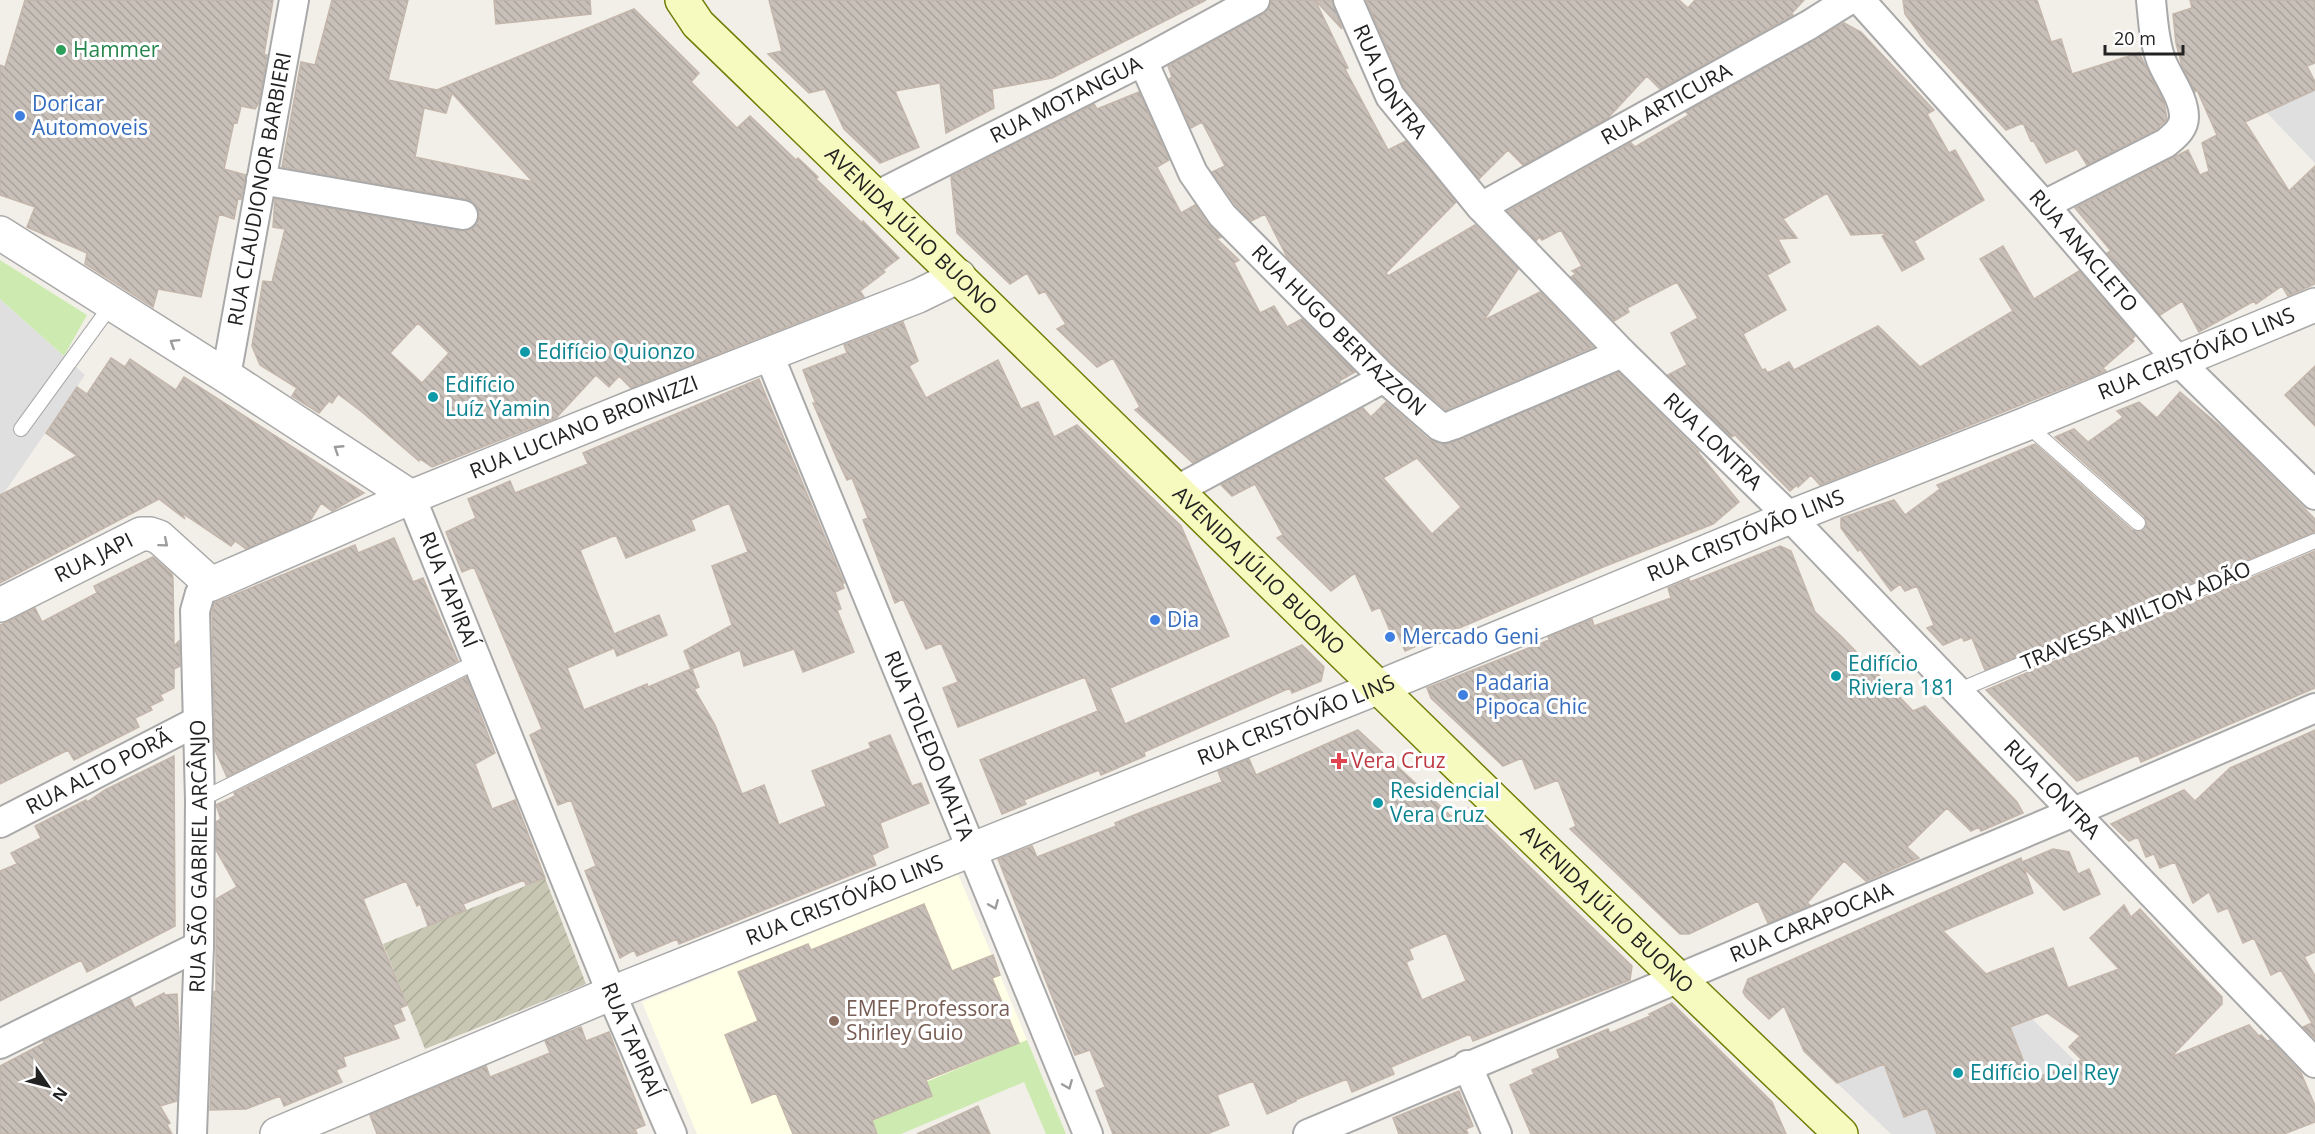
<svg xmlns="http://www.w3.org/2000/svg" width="2315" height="1134" font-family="'Open Sans',sans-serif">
	<defs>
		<pattern id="construction-furrows" width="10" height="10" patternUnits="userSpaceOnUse" patternTransform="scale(1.5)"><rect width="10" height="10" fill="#c7c7b4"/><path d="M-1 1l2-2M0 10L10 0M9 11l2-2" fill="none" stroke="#abab9a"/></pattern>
		<pattern id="building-back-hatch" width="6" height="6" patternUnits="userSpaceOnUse" patternTransform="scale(1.5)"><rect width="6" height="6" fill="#c7bfb8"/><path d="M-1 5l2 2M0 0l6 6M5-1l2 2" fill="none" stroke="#aba49e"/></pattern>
	</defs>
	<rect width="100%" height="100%" fill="#f2efe9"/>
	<path fill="#e0dfdf" d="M 2315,90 L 2315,163 L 2266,112 Z
		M 0,299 L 85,375 L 4,493 L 0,495 Z
		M 2023,1010 L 2076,1062 L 2052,1134 L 1891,1134 L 1837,1083 Z"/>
	<path fill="#ffffe5" d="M 958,874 L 1027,1040 L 801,1134 L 697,1134 L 642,1002 Z"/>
	<path fill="url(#construction-furrows)" d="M 545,878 L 586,984 L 425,1049 L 383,944 Z"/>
	<path fill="#cdebb0" d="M 0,260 L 87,315 L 64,356 L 0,299 Z
		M 1027,1040 L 1066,1134 L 1046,1134 L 1024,1082 L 901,1134 L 877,1134 L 866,1107 Z"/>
	<path fill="url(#building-back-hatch)" stroke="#c4b6ab" stroke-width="1.5" fill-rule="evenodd" d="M 25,0 L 273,0 L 264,55 L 267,55 L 259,103 L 255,109 L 241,106 L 237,123 L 234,122 L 224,169 L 246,175 L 241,199 L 238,198 L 234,219 L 219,214 L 201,297 L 158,289 L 153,307 L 85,264 L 87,253 L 27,227 L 35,207 L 0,195 L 0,65 L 5,67 Z
		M 332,0 L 408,0 L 388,80 L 437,90 L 634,9 L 699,73 L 691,82 L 737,128 L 750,116 L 796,160 L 798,158 L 818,177 L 816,179 L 862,223 L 863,221 L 899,258 L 883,270 L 885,272 L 860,291 L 864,297 L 631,388 L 619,376 L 609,387 L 596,375 L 556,418 L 432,467 L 420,459 L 419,461 L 362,412 L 338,394 L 332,403 L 329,401 L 319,413 L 292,396 L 297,388 L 260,365 L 252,346 L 263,281 L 272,282 L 285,229 L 273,227 L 275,199 L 460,231 L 469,230 L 475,226 L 479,218 L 478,209 L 473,202 L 466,199 L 282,167 L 301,62 L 315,65 ZM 452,93 L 478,122 L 533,182 L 415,157 L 424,108 L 446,113 ZM 418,323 L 449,353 L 422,383 L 390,353 Z
		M 494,0 L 590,0 L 591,14 L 496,24 Z
		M 769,0 L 1206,0 L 1052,78 L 992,89 L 994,108 L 946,133 L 940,83 L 895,91 L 919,147 L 880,163 L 844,129 L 825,89 L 809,93 L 768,54 L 782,51 Z
		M 1271,0 L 1315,0 L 1348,68 L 1345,69 L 1388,150 L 1406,141 L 1456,202 L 1386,273 L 1388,276 L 1475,225 L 1518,269 L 1484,320 L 1540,292 L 1593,347 L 1446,410 L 1395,366 L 1287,257 L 1265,214 L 1251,221 L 1235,204 L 1212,172 L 1225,166 L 1202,122 L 1191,128 L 1169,79 L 1172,77 L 1168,66 L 1263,14 L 1269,8 Z
		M 1315,0 L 1332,0 L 1342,29 Z
		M 1366,0 L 1679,0 L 1688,8 L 1695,0 L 1804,0 L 1791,14 L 1793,15 L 1660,89 L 1647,76 L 1608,118 L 1523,165 L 1508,150 L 1479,179 L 1404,87 Z
		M 1903,0 L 2037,0 L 2051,42 L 2061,39 L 2072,74 L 2139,53 L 2164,102 L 2167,119 L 2157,129 L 2087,165 L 2077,149 L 2046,163 L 2033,140 L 2031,141 L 2023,123 L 2006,130 L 1927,44 L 1905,14 Z
		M 2190,0 L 2315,0 L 2315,63 L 2307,66 L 2315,82 L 2315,90 L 2245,122 L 2289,191 L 2315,166 L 2315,284 L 2288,296 L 2282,286 L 2256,304 L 2254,301 L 2199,332 L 2182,301 L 2160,315 L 2107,253 L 2111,251 L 2075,208 L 2188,150 L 2200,175 L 2209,171 L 2202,143 L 2217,135 L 2197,90 L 2195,92 L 2182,66 L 2176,43 L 2173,14 L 2192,8 Z
		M 1844,23 L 1861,32 L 1934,110 L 1927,114 L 1949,153 L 1955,150 L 1984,200 L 1914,241 L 1924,259 L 1902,271 L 1882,236 L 1888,233 L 1851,235 L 1827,193 L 1783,219 L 1797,238 L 1778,239 L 1790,262 L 1767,275 L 1786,310 L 1743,334 L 1762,370 L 1765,369 L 1767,372 L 1770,372 L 1789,362 L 1794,370 L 1878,326 L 1920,367 L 2013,311 L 1980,259 L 2003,246 L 2034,299 L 2079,271 L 2135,336 L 2132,339 L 2134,341 L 2103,368 L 2106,371 L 1820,485 L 1811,475 L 1798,487 L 1797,485 L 1790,491 L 1735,435 L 1731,437 L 1668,375 L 1687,365 L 1671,333 L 1698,318 L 1677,282 L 1627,308 L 1629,312 L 1614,321 L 1571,277 L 1576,274 L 1572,271 L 1582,266 L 1561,230 L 1542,240 L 1539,237 L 1536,241 L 1508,211 L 1631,143 L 1635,147 L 1689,115 L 1686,112 Z
		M 1139,92 L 1169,160 L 1157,167 L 1181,213 L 1195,205 L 1208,224 L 1221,237 L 1217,239 L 1239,260 L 1234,263 L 1260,313 L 1274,306 L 1287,327 L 1302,319 L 1355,372 L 1339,381 L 1340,383 L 1193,463 L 1135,410 L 1140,407 L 1113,358 L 1097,367 L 1057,329 L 1066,324 L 1045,291 L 1039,294 L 1027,273 L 1010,284 L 957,233 L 951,177 L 1094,104 L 1097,109 Z
		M 903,322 L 918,361 L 909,366 L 926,398 L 998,360 L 1021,409 L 1038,402 L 1054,437 L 1077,425 L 1181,526 L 1229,636 L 1110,688 L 1125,724 L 1302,645 L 1324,667 L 1321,681 L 1292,693 L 1290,688 L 1144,752 L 1145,756 L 1101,775 L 1099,770 L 1024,800 L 1026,804 L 1002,814 L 980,760 L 1098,711 L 1085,677 L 958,727 L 943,688 L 958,682 L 941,643 L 926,649 L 903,599 L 895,603 L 863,520 L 868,518 L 852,478 L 847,480 L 838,461 L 813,403 L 816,404 L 803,370 L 847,353 L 844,345 Z
		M 111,358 L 125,367 L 130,359 L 176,390 L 184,377 L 364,493 L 332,511 L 321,503 L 310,521 L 246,549 L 235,541 L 231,546 L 182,513 L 185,519 L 159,499 L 0,583 L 0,495 L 77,456 L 46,433 L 77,387 L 87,394 Z
		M 2315,366 L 2315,426 L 2285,395 Z
		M 1618,372 L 1698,451 L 1697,451 L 1739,502 L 1713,524 L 1603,567 L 1405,651 L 1395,628 L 1390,631 L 1380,607 L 1372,611 L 1355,573 L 1331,591 L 1277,538 L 1283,535 L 1255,484 L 1232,496 L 1221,485 L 1363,408 L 1371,417 L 1386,402 L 1428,439 L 1438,443 L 1448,444 ZM 1417,458 L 1461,507 L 1432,534 L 1383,478 Z
		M 759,379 L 844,583 L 842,583 L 844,588 L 835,592 L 841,609 L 837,610 L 854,652 L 803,672 L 794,649 L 744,666 L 740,650 L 692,669 L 699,687 L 694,689 L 715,725 L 742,794 L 764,785 L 779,825 L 826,806 L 812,771 L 871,748 L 869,743 L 890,735 L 912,786 L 921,783 L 929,803 L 880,823 L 888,847 L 872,855 L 876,865 L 679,944 L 677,939 L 637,956 L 634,950 L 620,958 L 585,871 L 596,866 L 571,800 L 558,805 L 530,735 L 542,729 L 474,567 L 462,572 L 446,532 L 476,518 L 468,499 L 510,481 L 515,493 L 588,464 L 583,453 ZM 729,503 L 748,552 L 712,566 L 732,625 L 684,651 L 691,669 L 648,687 L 647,684 L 584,710 L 567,668 L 614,648 L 617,656 L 667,635 L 659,615 L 614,634 L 580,550 L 616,535 L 626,558 L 695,530 L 691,520 Z
		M 2180,392 L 2228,433 L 2315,519 L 2315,532 L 1985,670 L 1972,638 L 1964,641 L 1962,637 L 1943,645 L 1927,628 L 1934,625 L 1917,586 L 1905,591 L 1900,584 L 1891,591 L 1860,549 L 1858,551 L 1841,528 L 1841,518 L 1894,500 L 1905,515 L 1940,489 L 1937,485 L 2035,444 L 2132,530 L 2141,531 L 2147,524 L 2144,516 L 2055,437 L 2074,429 L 2088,442 L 2123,417 L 2117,411 L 2139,402 L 2157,418 Z
		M 394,538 L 413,582 L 423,578 L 458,661 L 227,777 L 215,750 L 212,613 L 214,603 L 355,545 L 358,553 Z
		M 1780,546 L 1791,551 L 1815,612 L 1842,637 L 1913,711 L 1925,706 L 2017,802 L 2023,813 L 1981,831 L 1979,827 L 1971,831 L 1947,808 L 1907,847 L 1919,858 L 1866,881 L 1844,861 L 1807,903 L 1810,905 L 1768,923 L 1758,901 L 1689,934 L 1680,934 L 1570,829 L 1576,826 L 1558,780 L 1535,789 L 1522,758 L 1503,766 L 1431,698 L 1427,688 L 1549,640 L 1548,637 L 1592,619 L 1594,626 L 1671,598 L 1668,588 L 1689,579 L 1690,582 Z
		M 2315,551 L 2315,688 L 2141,762 L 2138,755 L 2077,781 L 1986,690 Z
		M 153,557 L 172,574 L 173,579 L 174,646 L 179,641 L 180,666 L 174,669 L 174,688 L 160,695 L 163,700 L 150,706 L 152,710 L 135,718 L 139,727 L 74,760 L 68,750 L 0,784 L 0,625 L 35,608 L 42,622 L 97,593 L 94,586 Z
		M 466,677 L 495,753 L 475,764 L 492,809 L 515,800 L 545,878 L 526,885 L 524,880 L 463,904 L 466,910 L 428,926 L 420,904 L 417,906 L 406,881 L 363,899 L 407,1005 L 400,1008 L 405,1020 L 393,1025 L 399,1038 L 343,1057 L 346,1066 L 336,1070 L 342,1082 L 284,1106 L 280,1096 L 246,1109 L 210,1110 L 214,992 L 216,991 L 216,899 L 237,887 L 216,850 L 216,822 L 221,819 L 216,805 L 235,796 L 234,793 Z
		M 1358,730 L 1451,816 L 1469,808 L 1632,966 L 1630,980 L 1473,1041 L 1470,1034 L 1391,1067 L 1394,1074 L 1352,1092 L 1347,1079 L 1295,1100 L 1296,1101 L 1267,1114 L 1253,1081 L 1217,1095 L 1229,1125 L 1207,1134 L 1113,1134 L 1096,1091 L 1105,1087 L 1090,1050 L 1075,1055 L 998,859 L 1032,846 L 1037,857 L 1116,826 L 1115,823 L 1144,811 L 1222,782 L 1218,771 L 1249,759 L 1256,775 ZM 1446,933 L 1466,981 L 1422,1000 L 1406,962 L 1413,959 L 1409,949 Z
		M 2315,730 L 2315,952 L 2304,957 L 2315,976 L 2315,1039 L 2303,1027 L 2312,1023 L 2281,970 L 2271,975 L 2254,938 L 2243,943 L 2228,908 L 2218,912 L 2209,892 L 2193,903 L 2175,862 L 2160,868 L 2154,854 L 2146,857 L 2138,837 L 2129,841 L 2111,824 L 2184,790 L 2195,801 L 2230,768 Z
		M 174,756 L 175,926 L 87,972 L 81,960 L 0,1001 L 0,871 L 17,864 L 11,853 L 41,838 L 35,826 L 86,800 L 87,802 L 105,790 Z
		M 2053,849 L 2069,852 L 2078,874 L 2089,869 L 2100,894 L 2064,910 L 2024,868 L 2033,893 L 1943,931 L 1986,974 L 2053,948 L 2068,988 L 2119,969 L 2090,938 L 2124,905 L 2131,917 L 2140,909 L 2222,997 L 2222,1004 L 2171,1057 L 2249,1025 L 2259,1036 L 2261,1035 L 2267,1041 L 2270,1040 L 2301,1073 L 2315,1106 L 2315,1122 L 2284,1134 L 1937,1134 L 1927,1108 L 1904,1117 L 1884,1064 L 1837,1083 L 1804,1051 L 1784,1006 L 1769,1019 L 1746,997 L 1743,992 L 1748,979 L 2021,858 L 2022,862 ZM 2047,1013 L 2080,1036 L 2069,1047 L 2082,1060 L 2031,1080 L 2010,1027 Z
		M 924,904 L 952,971 L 993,955 L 1000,975 L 992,978 L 1019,1043 L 926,1080 L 932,1096 L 872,1120 L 877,1134 L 793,1134 L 776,1093 L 752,1103 L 725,1035 L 758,1021 L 738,972 L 808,944 L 811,950 Z
		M 164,993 L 165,995 L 177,994 L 179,1040 L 177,1101 L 160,1106 L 170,1123 L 167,1125 L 172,1134 L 0,1134 L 0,1066 L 44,1043 L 43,1041 L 130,998 L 135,1008 Z
		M 1672,1003 L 1772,1102 L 1786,1134 L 1531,1134 L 1510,1085 L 1534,1074 L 1532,1070 L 1560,1058 L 1557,1050 L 1608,1029 L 1610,1033 L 1650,1016 L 1649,1014 Z
		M 581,1027 L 586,1041 L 609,1032 L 645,1125 L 635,1129 L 637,1134 L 377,1134 L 370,1115 L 486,1066 L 490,1077 L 550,1053 L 545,1041 Z
		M 1459,1091 L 1473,1126 L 1466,1129 L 1468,1134 L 1399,1134 L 1393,1118 Z
		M 978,1106 L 990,1134 L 917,1134 Z"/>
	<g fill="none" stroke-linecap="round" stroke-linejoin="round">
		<defs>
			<path id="service" d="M 2027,425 L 2138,523
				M 21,429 L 112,304
				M 1957,691 L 2315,541
				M 200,800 L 478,661"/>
			<g id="minor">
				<path id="s1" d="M 1348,0 L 1390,96 L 1481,207 L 1622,353 L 1790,517 L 2315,1063"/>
				<path id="s2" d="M 1860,0 L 2044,205 L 2179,362 L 2315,495"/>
				<path id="s3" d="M 1143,61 L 1193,173 L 1222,215 L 1384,378 L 1439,426 L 1444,428 L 1453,425 L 1622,353"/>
				<path d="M 261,180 L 463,215"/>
				<path id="s4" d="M 876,196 L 1143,61 L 1255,0"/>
				<path d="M 2044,205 L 2166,143 C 2174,136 2184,129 2184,117 C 2184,97 2168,78 2161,60 C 2154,41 2153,20 2151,0"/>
				<path id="s5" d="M 1481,207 L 1809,25 L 1849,0"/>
				<path id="s6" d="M 769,355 L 1088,1134"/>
				<path id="s7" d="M 226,376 L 294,0"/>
				<path d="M 1177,490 L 1384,378"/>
				<path id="s8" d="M 411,497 L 617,1007 L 672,1134"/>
				<path id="s9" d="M 0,823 L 198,721"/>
				<path d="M 0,1044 L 199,946"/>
				<path d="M 1467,1065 L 1497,1134"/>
				<path id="s10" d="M 192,1134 L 199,946 L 200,800 L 195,611 L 200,593 L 211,584"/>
				<path id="s11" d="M 1308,1134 L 2074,812 L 2315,708"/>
			</g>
			<g id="tertiary">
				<path d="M 0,233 L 226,376 L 411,497"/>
				<path id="s12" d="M 0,605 L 141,534 L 150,534 L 159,537 L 211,584 L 411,497 L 633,407 L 918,296 L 959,276"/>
				<path id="s13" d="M 277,1134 L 612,993 L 1377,688 L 1790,517 L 2026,424 L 2315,305"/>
			</g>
			<g id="secondary">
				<path id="s14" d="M 682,0 L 698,24 C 1080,393 1456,768 1841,1134"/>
			</g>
		</defs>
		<use href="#service" stroke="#a9a9a9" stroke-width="16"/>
		<use href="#minor" stroke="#a9a9a9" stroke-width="32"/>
		<use href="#tertiary" stroke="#a9a9a9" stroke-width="36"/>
		<use href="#secondary" stroke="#707d05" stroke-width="36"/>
		<use href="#service" stroke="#fff" stroke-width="14"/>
		<use href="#minor" stroke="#fff" stroke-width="28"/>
		<use href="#tertiary" stroke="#fff" stroke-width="33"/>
		<use href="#secondary" stroke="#f7fabf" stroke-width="33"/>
	</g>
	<defs><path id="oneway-chevron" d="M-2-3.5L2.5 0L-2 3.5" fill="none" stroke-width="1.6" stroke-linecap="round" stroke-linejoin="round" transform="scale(1.5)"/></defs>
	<g stroke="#9c9c9c">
		<use href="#oneway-chevron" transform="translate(174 343) rotate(-148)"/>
		<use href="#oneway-chevron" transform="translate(338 449) rotate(-147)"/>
		<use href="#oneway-chevron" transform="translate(164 543) rotate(40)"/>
		<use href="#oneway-chevron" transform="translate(994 905) rotate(68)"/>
		<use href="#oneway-chevron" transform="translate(1068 1085) rotate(68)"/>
	</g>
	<circle fill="#2e9e5b" stroke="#fff" stroke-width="2" cx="61" cy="50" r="6"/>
	<g fill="#3f7fe0" stroke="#fff" stroke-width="2">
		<circle cx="20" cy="116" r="6"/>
		<circle cx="1155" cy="620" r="6"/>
		<circle cx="1390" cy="637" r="6"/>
		<circle cx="1463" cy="695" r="6"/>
	</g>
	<g fill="#0f9aa8" stroke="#fff" stroke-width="2">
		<circle cx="525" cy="352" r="6"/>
		<circle cx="433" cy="397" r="6"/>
		<circle cx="1836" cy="676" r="6"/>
		<circle cx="1378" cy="803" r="6"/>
		<circle cx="1958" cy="1073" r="6"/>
	</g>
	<path fill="#e0444e" stroke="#fff" stroke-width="2" d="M1336 752h6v6h6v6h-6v6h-6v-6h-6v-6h6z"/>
	<circle fill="#8d6e63" stroke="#fff" stroke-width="2" cx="834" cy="1021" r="6"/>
	<g text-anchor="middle" stroke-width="6" stroke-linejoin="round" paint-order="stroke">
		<g font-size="21" fill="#27864d" stroke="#fff" text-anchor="start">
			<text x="73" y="57">Hammer</text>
		</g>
		<g font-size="21" fill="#222" stroke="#fff">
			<text dy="7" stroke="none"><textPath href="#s1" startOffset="92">RUA LONTRA</textPath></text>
			<text dy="7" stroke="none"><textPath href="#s4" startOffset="213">RUA MOTANGUA</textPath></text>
			<text dy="7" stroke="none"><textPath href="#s5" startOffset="212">RUA ARTICURA</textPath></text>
			<text dy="7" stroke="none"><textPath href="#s7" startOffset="190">RUA CLAUDIONOR BARBIERI</textPath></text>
			<text dy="7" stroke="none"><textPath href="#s14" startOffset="326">AVENIDA JÚLIO BUONO</textPath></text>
			<text dy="7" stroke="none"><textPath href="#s2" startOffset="336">RUA ANACLETO</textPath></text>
			<text dy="7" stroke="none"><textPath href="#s3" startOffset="338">RUA HUGO BERTAZZON</textPath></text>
			<text dy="7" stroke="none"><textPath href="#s13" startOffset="2072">RUA CRISTÓVÃO LINS</textPath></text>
			<text dy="7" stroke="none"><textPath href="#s12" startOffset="651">RUA LUCIANO BROINIZZI</textPath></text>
			<text dy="7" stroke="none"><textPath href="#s1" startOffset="578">RUA LONTRA</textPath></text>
			<text dy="7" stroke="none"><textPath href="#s13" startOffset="1586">RUA CRISTÓVÃO LINS</textPath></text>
			<text dy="7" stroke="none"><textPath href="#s12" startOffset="105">RUA JAPI</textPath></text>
			<text dy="7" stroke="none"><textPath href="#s14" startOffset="812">AVENIDA JÚLIO BUONO</textPath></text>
			<text dy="7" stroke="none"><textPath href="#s8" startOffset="100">RUA TAPIRAÍ</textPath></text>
			<text transform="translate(2136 616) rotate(-23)" y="7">TRAVESSA WILTON ADÃO</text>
			<text dy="7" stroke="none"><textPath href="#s13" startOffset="1100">RUA CRISTÓVÃO LINS</textPath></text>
			<text dy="7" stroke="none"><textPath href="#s6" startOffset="422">RUA TOLEDO MALTA</textPath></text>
			<text dy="7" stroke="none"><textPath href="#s9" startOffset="111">RUA ALTO PORÃ</textPath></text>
			<text dy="7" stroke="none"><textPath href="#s1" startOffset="1064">RUA LONTRA</textPath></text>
			<text dy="7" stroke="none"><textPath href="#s10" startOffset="278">RUA SÃO GABRIEL ARCÂNJO</textPath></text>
			<text dy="7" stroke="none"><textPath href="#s13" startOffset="614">RUA CRISTÓVÃO LINS</textPath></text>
			<text dy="7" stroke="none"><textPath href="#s14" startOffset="1298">AVENIDA JÚLIO BUONO</textPath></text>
			<text dy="7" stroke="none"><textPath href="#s11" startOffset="546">RUA CARAPOCAIA</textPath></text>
			<text dy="7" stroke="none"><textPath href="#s8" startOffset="586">RUA TAPIRAÍ</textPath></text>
		</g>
		<g font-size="21" fill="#366cbe" stroke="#fff" text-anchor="start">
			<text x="32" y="111">Doricar<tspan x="32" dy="24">Automoveis</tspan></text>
			<text x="1167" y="627">Dia</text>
			<text x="1402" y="644">Mercado Geni</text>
			<text x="1475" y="690">Padaria<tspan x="1475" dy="24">Pipoca Chic</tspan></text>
		</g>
		<g font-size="21" fill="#0d838f" stroke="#fff" text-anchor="start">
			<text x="537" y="359">Edifício Quionzo</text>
			<text x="445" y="392">Edifício<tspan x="445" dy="24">Luíz Yamin</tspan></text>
			<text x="1848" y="671">Edifício<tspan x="1848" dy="24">Riviera 181</tspan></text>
			<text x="1390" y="798">Residencial<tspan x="1390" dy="24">Vera Cruz</tspan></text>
			<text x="1970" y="1080">Edifício Del Rey</text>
		</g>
		<g font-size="21" fill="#be3a42" stroke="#fff" text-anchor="start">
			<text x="1351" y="768">Vera Cruz</text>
		</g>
		<g font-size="21" fill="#785e54" stroke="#fff" text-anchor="start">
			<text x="846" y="1016">EMEF Professora<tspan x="846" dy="24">Shirley Guio</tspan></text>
		</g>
	</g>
	<g transform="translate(48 1086) rotate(125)" stroke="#ffffff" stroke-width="4.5" paint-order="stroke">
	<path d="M0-4.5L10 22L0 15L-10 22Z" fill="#222222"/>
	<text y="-9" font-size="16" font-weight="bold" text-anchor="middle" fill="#222222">N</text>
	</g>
	<path d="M2105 45v9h78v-9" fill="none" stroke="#222222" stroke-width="3"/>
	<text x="2114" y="45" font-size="18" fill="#222222" stroke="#ffffff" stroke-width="4.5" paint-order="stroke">20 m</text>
</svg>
